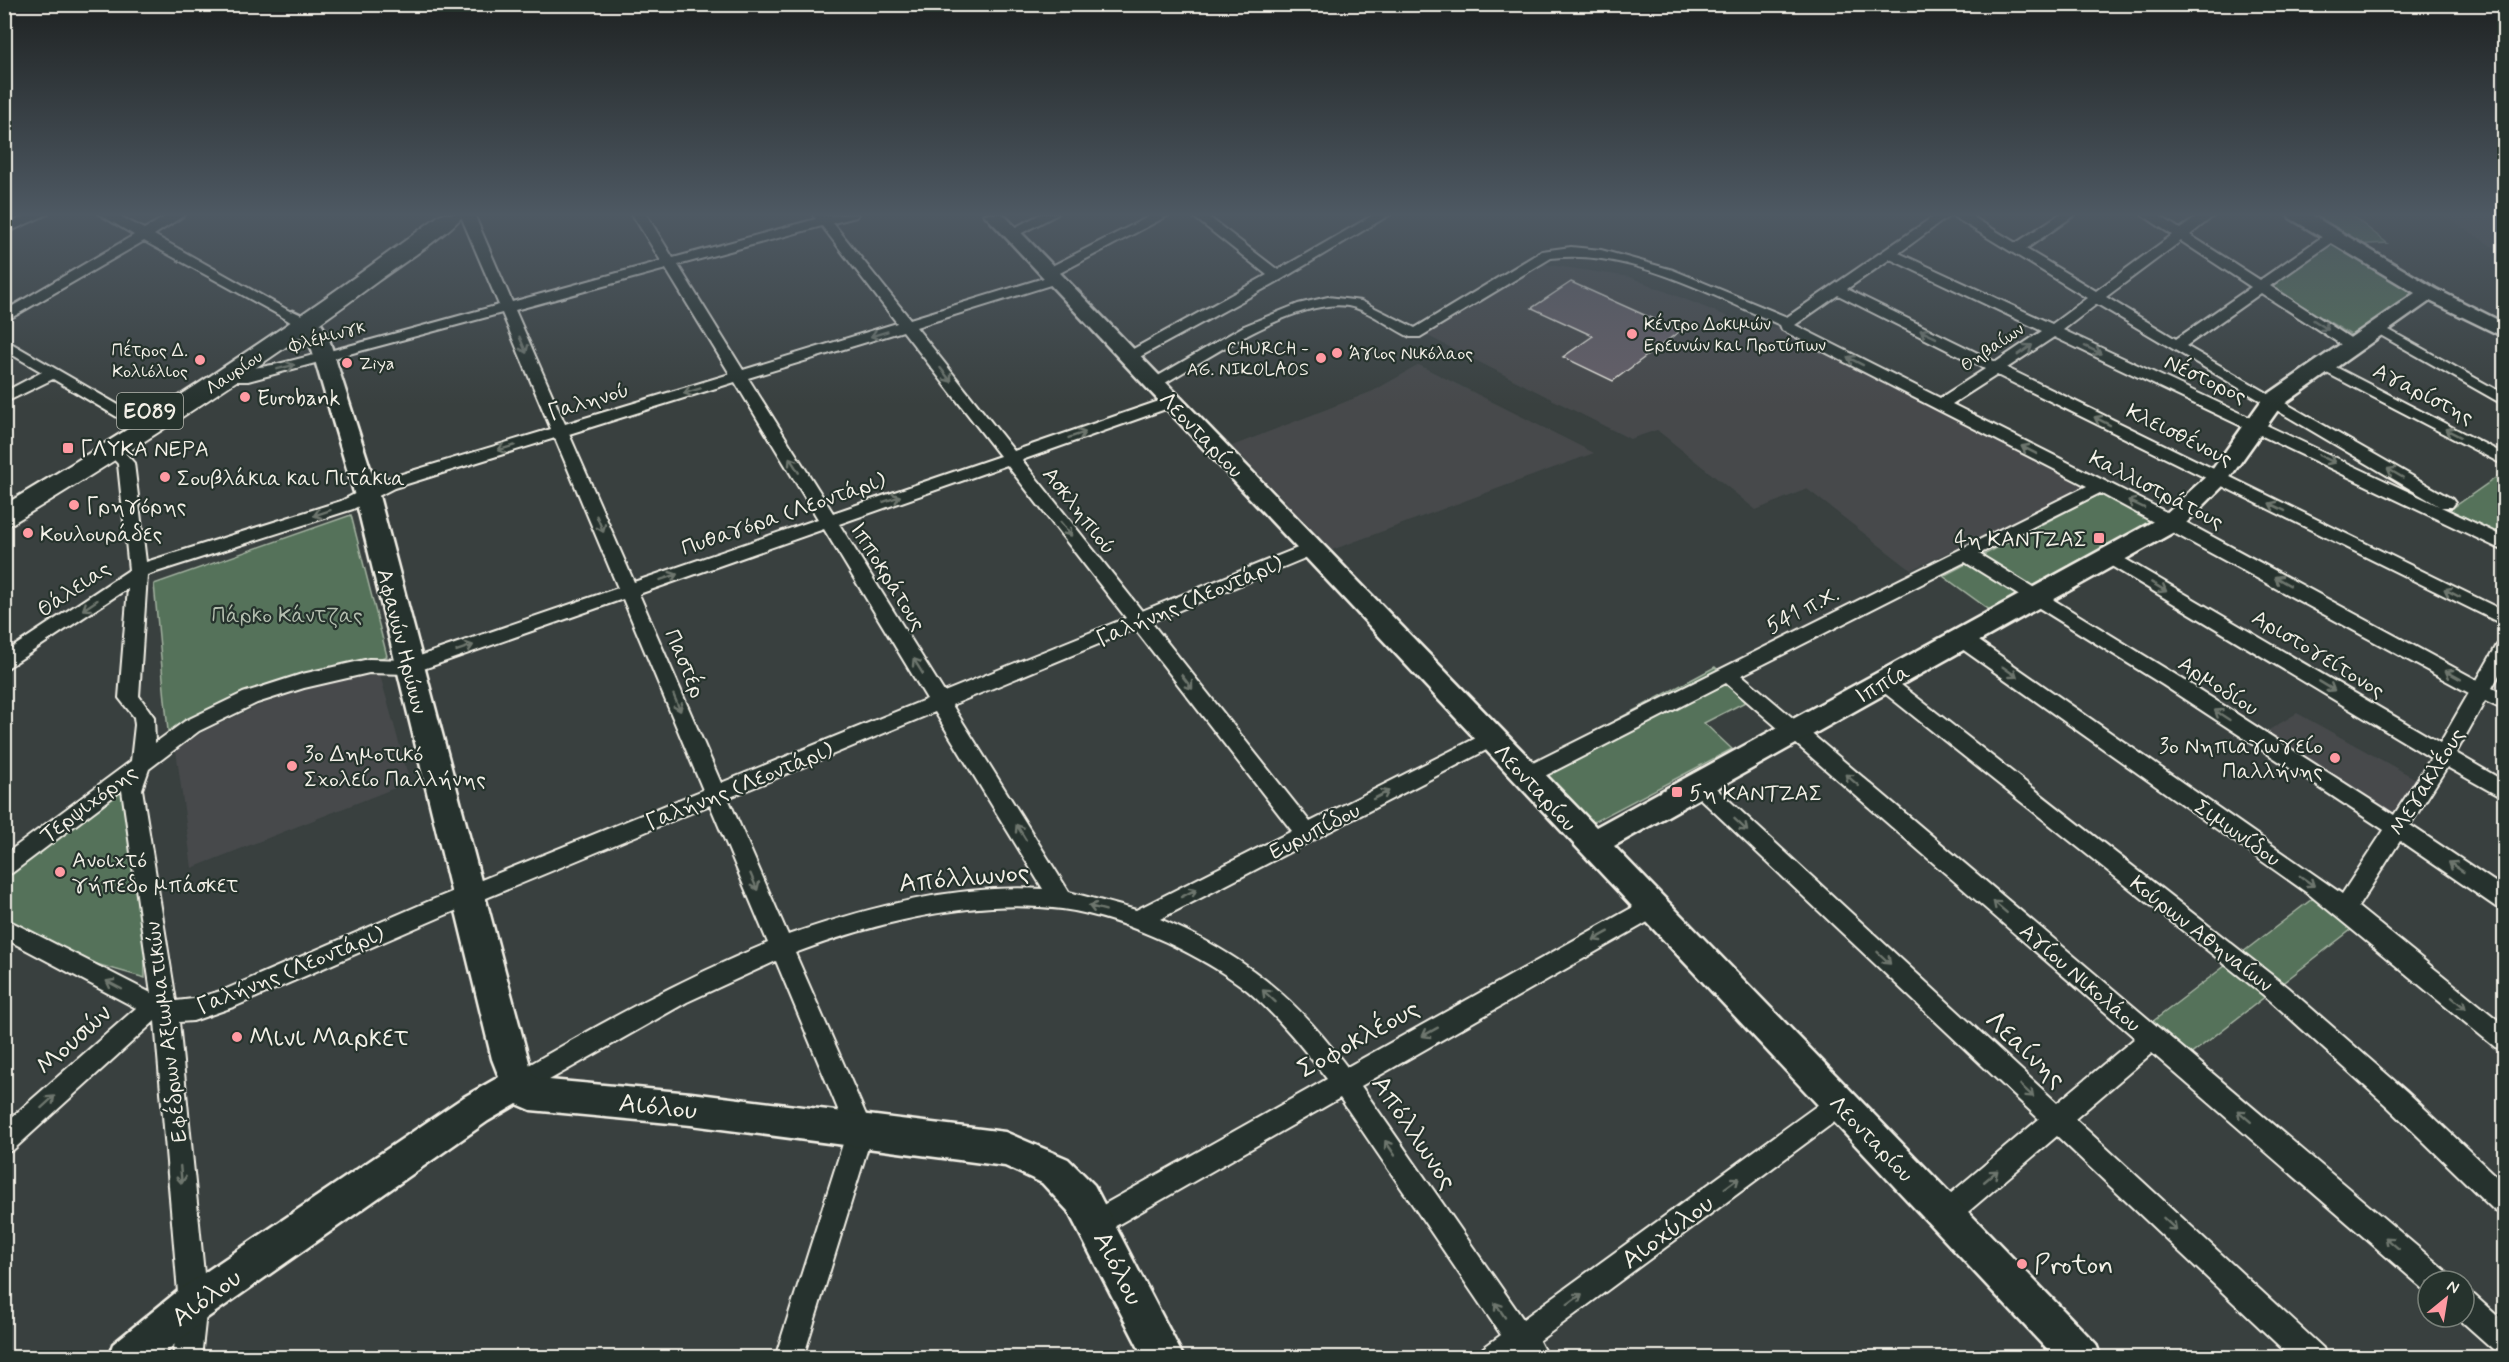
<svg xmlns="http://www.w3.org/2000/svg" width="2509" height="1362" font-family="Mynerve,sans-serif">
	<rect width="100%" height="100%" fill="#39403f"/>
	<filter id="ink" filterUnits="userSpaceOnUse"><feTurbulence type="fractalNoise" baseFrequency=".0167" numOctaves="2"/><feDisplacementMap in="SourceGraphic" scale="12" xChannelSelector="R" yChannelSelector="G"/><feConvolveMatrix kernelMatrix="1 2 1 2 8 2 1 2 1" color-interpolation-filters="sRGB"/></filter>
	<g filter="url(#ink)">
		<path fill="#46494b" d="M 2442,214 L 2504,214 L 2504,254 Z
			M 1529,259 L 1550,265 L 1630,277 L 1756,328 L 1784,327 L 2091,484 L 1911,570 L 1807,489 L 1756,510 L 1657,430 L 1630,439 L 1414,329 Z
			M 1419,365 L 1594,453 L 1332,550 L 1232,446 L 1373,391 Z
			M 380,675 L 410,782 L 192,868 L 176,750 L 204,731 L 265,703 L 339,679 Z
			M 2297,713 L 2416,779 L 2395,821 L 2259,736 Z"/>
		<path fill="#54725a" stroke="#a4b2a1" stroke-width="1.5" d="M 2300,214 L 2350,214 L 2387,243 L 2353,245 Z
			M 2336,240 L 2420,291 L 2356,338 L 2269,286 Z
			M 2504,472 L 2504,536 L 2450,510 Z
			M 2102,493 L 2156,521 L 1994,613 L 1943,576 Z
			M 351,515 L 387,656 L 168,731 L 154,584 Z
			M 1715,667 L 1751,699 L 1704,723 L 1732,749 L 1588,825 L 1536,763 Z
			M 141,772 L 145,978 L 86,961 L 5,920 L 5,877 Z
			M 2316,896 L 2356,926 L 2190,1055 L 2152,1022 Z"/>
		<path fill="#655e68" stroke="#f4f1e8" stroke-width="1.5" d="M 1571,282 L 1680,331 L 1613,381 L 1563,357 L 1593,336 L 1532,308 Z"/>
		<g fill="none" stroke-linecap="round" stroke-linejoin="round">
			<defs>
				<path id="street" d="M 30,214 L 48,214 L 4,234 L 4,225 Z
					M 99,214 L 116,214 L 144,229 L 170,214 L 186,214 L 154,235 L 300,317 L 293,321 L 288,320 L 144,241 L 4,322 L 4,311 L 134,235 Z
					M 460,214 L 474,214 L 512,302 L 661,261 L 632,214 L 646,214 L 673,258 L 816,219 L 812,214 L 828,216 L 858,214 L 856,217 L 833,223 L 910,319 L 1047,277 L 1042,273 L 1044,270 L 1154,214 L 1171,214 L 1056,275 L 1062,279 L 1060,282 L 916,327 L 1014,451 L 1165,399 L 1177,399 L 1179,402 L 1177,405 L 1022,460 L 1142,611 L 1305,545 L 1317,545 L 1320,549 L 1317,553 L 1151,622 L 1310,822 L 1484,734 L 1491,731 L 1498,734 L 1501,739 L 1498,744 L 1160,919 C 1244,955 1293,995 1347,1067 L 1644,901 L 1652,899 L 1660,901 L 1663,908 L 1660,915 L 1361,1086 L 1523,1319 L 1830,1096 L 1839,1092 L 1848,1096 L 1852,1104 L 1848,1112 L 1539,1341 L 1548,1358 L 1479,1358 L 1483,1348 L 1501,1335 L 1340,1098 L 1105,1232 L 1096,1236 L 1087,1232 L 1083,1223 L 1087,1214 L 1327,1079 C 1303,1048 1278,1017 1248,991 C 1223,971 1195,956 1166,942 C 1133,927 1099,914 1062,909 C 974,898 877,922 795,953 L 873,1131 L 803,1358 L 775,1358 L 847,1131 L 776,961 L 687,1002 L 528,1092 L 519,1095 L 510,1092 L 507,1084 L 510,1076 C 594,1027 678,980 768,943 L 710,805 L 443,916 L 236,1006 L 193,1021 L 179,1022 L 207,1304 L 201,1358 L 173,1358 L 179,1304 L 155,1021 L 13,1150 L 4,1153 L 4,1124 L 136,1008 L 4,938 L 4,918 L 151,993 L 122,790 L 12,873 L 4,876 L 4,855 L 131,761 L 135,725 L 134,717 L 119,698 L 128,588 L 4,670 L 4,653 L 129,570 L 118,464 L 105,450 L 107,446 L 119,446 L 134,463 L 146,562 L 341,501 L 382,480 L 551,429 L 502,313 L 248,381 L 229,381 L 221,376 C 224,372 268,366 278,364 C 352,346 425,325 499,305 ZM 822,226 L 897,323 L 743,370 L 678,265 ZM 666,269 L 730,374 L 565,424 L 515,310 ZM 903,331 L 1000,456 L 833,513 L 748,378 ZM 735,382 L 818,519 L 634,582 L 569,434 ZM 555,438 L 618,588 L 408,660 L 369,659 L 302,674 L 243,693 L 185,721 L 155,743 L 154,717 L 139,696 L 147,575 L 353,509 L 394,488 ZM 1007,465 L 1126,618 L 944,692 L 839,524 ZM 824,529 L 927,699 L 721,783 L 639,594 ZM 623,599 L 703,790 L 427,902 L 224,990 L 193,999 L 176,1001 L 142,789 L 149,769 L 199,731 L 257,703 L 304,688 L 369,673 L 409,674 ZM 1135,629 L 1292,831 L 1136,910 L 1069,892 L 952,705 ZM 935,712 L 1043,889 C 956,884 869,907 788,935 L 728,798 Z
					M 1041,214 L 1058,214 L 1016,236 L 1006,236 L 1004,233 Z
					M 1190,214 L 1205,214 L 1278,270 L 1375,214 L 1391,214 L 1282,279 L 1134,360 L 1124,360 L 1121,357 L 1124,354 L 1267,275 Z
					M 1937,214 L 1968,214 L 2016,243 L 2060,214 L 2076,214 L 2026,249 L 2096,291 L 2172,235 L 2141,214 L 2157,214 L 2180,229 L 2201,214 L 2216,214 L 2190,235 L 2260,280 L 2329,232 L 2339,232 L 2339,238 L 2270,286 L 2358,343 L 2361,346 L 2358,349 L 2348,349 L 2261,293 L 2186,346 L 2452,499 L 2455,503 L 2452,507 L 2441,507 L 2504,537 L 2504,550 L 2498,548 L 2054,337 L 2007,368 L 2504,611 L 2504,625 L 1997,375 L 1952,404 L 2178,518 L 2477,680 L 2497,645 L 2504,643 L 2504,666 L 2492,688 L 2504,694 L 2504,710 L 2485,701 L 2456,753 L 2504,781 L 2504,799 L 2447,767 L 2410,825 L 2504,888 L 2504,909 L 2496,907 L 2400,841 L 2358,907 L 2504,1025 L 2504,1050 L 2495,1047 L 2310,895 L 1955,644 L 1953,639 L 1955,634 L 1969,634 L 2342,894 L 2384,830 L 2163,685 L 1965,562 L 1742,675 L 2446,1271 L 2450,1281 L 2428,1281 L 2426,1291 L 2152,1053 L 2075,1119 L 2323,1348 L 2327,1358 L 2292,1358 L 2057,1136 L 1955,1223 L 1946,1227 L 1937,1223 L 1933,1214 L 1937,1205 L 2039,1119 L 1692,791 L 1689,785 L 1692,779 L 1699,777 L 1706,779 L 2057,1103 L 2135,1038 L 1726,683 L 1533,782 L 1526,784 L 1519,782 L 1516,776 L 1519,770 L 2087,486 L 1782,330 L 1780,325 C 1712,295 1626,248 1551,258 L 1420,337 L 1410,337 C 1391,328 1369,310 1348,306 C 1295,298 1205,360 1160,386 L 1148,386 L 1146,383 L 1244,326 L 1298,304 L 1328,297 L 1361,301 L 1415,328 L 1542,251 L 1571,247 L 1601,250 L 1673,270 L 1787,317 ZM 1952,214 L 1954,217 L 2087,298 L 2052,324 L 1899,253 ZM 2181,241 L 2251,287 L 2176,339 L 2106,297 ZM 1890,259 L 2042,331 L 1996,362 L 1847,289 ZM 1838,295 L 1985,369 L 1940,398 L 1795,325 ZM 2097,304 L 2439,506 L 2063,330 ZM 2100,493 L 2469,693 L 2440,743 L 2115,553 L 2103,553 L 2100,557 L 2103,561 L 2431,758 L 2394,815 L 2176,675 L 1979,554 Z
					M 2380,325 L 2504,394 L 2504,405 L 2375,332 L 2373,329 L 2375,326 Z
					M 4,339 L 141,418 L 143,421 L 135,426 L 129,424 L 53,379 L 4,403 L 4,392 L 42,372 L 4,350 Z
					M 2324,361 L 2504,454 L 2504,465 L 2319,369 L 2316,366 L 2319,363 Z
					M 1884,675 L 1891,677 L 2287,987 L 2406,1091 L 2504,1184 L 2504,1215 L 2495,1211 L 2388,1107 L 2271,1001 L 1877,687 L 1874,682 L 1877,677 Z
					M 2464,1291 L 2474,1295 L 2504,1322 L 2504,1354 L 2494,1350 L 2457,1317 L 2464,1317 Z"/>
				<path id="secondary" d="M 984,214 L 1003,214 L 1596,827 L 2163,516 L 2210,473 L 2264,397 L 2415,293 L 2290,218 L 2288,214 L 2310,214 L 2436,289 L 2504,323 L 2504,337 L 2430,301 L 2280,407 L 2226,483 L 2181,528 L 1614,846 L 2096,1344 L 2101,1358 L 2055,1358 Z
					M 293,311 L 321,324 L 327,333 L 379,496 L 532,1073 L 538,1079 L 691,1093 L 1005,1132 L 1068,1159 L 1094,1185 L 1184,1358 L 1144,1358 L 1068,1211 L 1042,1183 L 1005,1166 L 691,1125 L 531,1110 L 517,1104 L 488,1121 L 207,1318 L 158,1358 L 108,1358 L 113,1344 L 179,1290 L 464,1097 L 499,1077 L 492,1059 L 355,496 L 307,333 L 283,317 L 286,313 Z"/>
				<path id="primary" d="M 441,214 L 464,214 C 452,232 398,266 378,281 C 261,368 138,447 13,523 L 4,526 L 4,505 C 155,415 301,319 441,214 Z"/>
			</defs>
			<use href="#street" stroke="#f4f1e8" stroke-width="4"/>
			<use href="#secondary" stroke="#f4f1e8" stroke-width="5"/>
			<use href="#primary" stroke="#f4f1e8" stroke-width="4"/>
			<use href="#street" fill="#26332d" fill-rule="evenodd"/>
			<use href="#secondary" fill="#26332d" fill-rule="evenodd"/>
			<use href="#primary" fill="#26332d" fill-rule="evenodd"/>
		</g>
		<defs><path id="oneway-shaft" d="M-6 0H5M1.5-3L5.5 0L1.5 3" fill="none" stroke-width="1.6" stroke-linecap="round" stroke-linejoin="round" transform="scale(1.5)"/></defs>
		<g stroke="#6e766e">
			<use href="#oneway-shaft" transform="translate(2321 325) rotate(33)"/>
			<use href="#oneway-shaft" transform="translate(879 334) rotate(163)"/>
			<use href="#oneway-shaft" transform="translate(1928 334) rotate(-154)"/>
			<use href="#oneway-shaft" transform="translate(523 345) rotate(67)"/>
			<use href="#oneway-shaft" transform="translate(2025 350) rotate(-35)"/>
			<use href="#oneway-shaft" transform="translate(2093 350) rotate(25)"/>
			<use href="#oneway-shaft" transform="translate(1855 361) rotate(-153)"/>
			<use href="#oneway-shaft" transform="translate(286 367) rotate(-14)"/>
			<use href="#oneway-shaft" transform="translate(946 375) rotate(52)"/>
			<use href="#oneway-shaft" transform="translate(692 391) rotate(163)"/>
			<use href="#oneway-shaft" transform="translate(2102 421) rotate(-153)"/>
			<use href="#oneway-shaft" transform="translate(2453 433) rotate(-153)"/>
			<use href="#oneway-shaft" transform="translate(1077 435) rotate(-19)"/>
			<use href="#oneway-shaft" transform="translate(506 448) rotate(163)"/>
			<use href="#oneway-shaft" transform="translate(2029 450) rotate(-153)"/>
			<use href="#oneway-shaft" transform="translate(2327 459) rotate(25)"/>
			<use href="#oneway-shaft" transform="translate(794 465) rotate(-122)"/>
			<use href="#oneway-shaft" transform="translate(2395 473) rotate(-150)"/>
			<use href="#oneway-shaft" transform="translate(892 499) rotate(-19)"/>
			<use href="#oneway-shaft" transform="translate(2136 504) rotate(-154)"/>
			<use href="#oneway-shaft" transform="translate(2277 507) rotate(-154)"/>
			<use href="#oneway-shaft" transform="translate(322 513) rotate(162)"/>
			<use href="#oneway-shaft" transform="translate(600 524) rotate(67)"/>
			<use href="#oneway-shaft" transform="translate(1066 529) rotate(52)"/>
			<use href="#oneway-shaft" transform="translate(669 577) rotate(-19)"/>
			<use href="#oneway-shaft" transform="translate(2282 581) rotate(-151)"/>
			<use href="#oneway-shaft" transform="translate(2159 587) rotate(31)"/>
			<use href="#oneway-shaft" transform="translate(2452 593) rotate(-153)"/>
			<use href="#oneway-shaft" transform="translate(90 605) rotate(146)"/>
			<use href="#oneway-shaft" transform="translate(465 648) rotate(-19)"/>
			<use href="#oneway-shaft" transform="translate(918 666) rotate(-122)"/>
			<use href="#oneway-shaft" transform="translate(2010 672) rotate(35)"/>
			<use href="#oneway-shaft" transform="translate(2453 675) rotate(-151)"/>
			<use href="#oneway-shaft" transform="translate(1187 682) rotate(52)"/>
			<use href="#oneway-shaft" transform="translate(2327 686) rotate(31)"/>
			<use href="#oneway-shaft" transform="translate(677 703) rotate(67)"/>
			<use href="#oneway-shaft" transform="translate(2222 715) rotate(-147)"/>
			<use href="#oneway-shaft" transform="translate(1852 780) rotate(-139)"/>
			<use href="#oneway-shaft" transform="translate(1381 795) rotate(-27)"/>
			<use href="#oneway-shaft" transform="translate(1741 825) rotate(43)"/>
			<use href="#oneway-shaft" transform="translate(1021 832) rotate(-122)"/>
			<use href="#oneway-shaft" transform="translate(2456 867) rotate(-146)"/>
			<use href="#oneway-shaft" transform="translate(2307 881) rotate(35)"/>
			<use href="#oneway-shaft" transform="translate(754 882) rotate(67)"/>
			<use href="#oneway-shaft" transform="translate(1189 893) rotate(-27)"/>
			<use href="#oneway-shaft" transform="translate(2000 907) rotate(-139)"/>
			<use href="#oneway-shaft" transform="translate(1097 908) rotate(-165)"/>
			<use href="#oneway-shaft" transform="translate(1601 936) rotate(151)"/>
			<use href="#oneway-shaft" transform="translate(1884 958) rotate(43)"/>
			<use href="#oneway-shaft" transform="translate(114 985) rotate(-152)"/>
			<use href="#oneway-shaft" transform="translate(1269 996) rotate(-137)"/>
			<use href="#oneway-shaft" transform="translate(2459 1003) rotate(39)"/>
			<use href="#oneway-shaft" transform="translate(1430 1032) rotate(151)"/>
			<use href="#oneway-shaft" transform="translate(2027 1091) rotate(43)"/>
			<use href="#oneway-shaft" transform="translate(48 1102) rotate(-42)"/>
			<use href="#oneway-shaft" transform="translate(2244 1116) rotate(-139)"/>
			<use href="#oneway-shaft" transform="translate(1390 1148) rotate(-124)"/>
			<use href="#oneway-shaft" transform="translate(181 1175) rotate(85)"/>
			<use href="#oneway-shaft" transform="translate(1991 1176) rotate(-40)"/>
			<use href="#oneway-shaft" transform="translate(1732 1183) rotate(-36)"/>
			<use href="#oneway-shaft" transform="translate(2170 1224) rotate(43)"/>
			<use href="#oneway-shaft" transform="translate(2392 1243) rotate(-139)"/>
			<use href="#oneway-shaft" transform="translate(1575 1299) rotate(-36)"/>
			<use href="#oneway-shaft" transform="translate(1500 1310) rotate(-124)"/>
		</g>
	</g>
	<linearGradient id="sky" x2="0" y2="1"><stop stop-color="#1f2323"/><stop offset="0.53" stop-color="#4e5963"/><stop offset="1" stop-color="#4e5963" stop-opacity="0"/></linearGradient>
	<rect width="2509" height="405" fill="url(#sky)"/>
	<g fill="#ff9aa2" stroke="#26332d" stroke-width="2">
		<circle cx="1632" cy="334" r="6"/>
		<circle cx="1337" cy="353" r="6"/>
		<circle cx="1321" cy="358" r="6"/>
		<circle cx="200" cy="360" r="6"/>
		<circle cx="347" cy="363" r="6"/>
		<circle cx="245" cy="397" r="6"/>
		<rect x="62" y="442" width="12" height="12" rx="3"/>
		<circle cx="165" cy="477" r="6"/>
		<circle cx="74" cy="505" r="6"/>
		<circle cx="28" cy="533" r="6"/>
		<rect x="2093" y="532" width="12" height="12" rx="3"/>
		<circle cx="2335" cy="758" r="6"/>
		<circle cx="292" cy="766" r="6"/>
		<rect x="1671" y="786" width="12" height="12" rx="3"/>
		<circle cx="60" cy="872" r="6"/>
		<circle cx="237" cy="1037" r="6"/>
		<circle cx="2022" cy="1264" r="6"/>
	</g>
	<g text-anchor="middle" stroke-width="4.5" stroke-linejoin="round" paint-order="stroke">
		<g font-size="18" fill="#f4f1e8" stroke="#26332d" text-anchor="start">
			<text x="1644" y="330">Κέντρο Δοκιμών<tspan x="1644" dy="21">Ερευνών και Προτύπων</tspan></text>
			<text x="1309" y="354" text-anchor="end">CHURCH -<tspan x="1309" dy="21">AG. NIKOLAOS</tspan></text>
			<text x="188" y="356" text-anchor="end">Πέτρος Δ.<tspan x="188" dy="21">Κολιόλιος</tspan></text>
			<text x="1349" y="359">Άγιος Νικόλαος</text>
			<text x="359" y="369">Ziya</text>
		</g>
		<g font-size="18" fill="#f4f1e8" stroke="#26332d">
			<text transform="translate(327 336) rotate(-15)" y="6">Φλέμινγκ</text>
			<text transform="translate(1992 347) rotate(-34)" y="6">Θηβαίων</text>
			<text transform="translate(234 372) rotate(-34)" y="6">Λαυρίου</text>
		</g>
		<rect fill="#26332d" stroke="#b6b8b0" stroke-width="1.5" x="117" y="393" width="66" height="36" rx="4.5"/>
		<g font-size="21" font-weight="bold" fill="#f4f1e8">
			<text x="150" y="418">ΕΟ89</text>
		</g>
		<g font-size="22" fill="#f4f1e8" stroke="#26332d">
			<text transform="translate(2206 378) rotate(25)" y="8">Νέστορος</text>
			<text transform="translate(2424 393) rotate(27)" y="8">Αγαρίστης</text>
			<text transform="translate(588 400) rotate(-17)" y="8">Γαληνού</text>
			<text transform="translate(1202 434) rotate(46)" y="8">Λεονταρίου</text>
			<text transform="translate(2180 434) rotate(26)" y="8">Κλεισθένους</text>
			<text transform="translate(2157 489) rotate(27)" y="8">Καλλιστράτους</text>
			<text transform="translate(1080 510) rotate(52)" y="8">Ασκληπιού</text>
			<text transform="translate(783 513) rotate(-19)" y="8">Πυθαγόρα (Λεοντάρι)</text>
			<text transform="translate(889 576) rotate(58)" y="8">Ιπποκράτους</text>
			<text transform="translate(73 588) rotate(-34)" y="8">Θάλειας</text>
			<text transform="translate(1189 600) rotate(-23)" y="8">Γαλήνης (Λεοντάρι)</text>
			<text transform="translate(1802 609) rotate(-27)" y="8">541 π.Χ.</text>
			<text transform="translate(403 641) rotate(76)" y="8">Αφανών Ηρώων</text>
			<text transform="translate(2319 653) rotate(31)" y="8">Αριστογείτονος</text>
			<text transform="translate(686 663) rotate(67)" y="8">Παστέρ</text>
			<text transform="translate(1882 683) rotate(-29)" y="8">Ιππία</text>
			<text transform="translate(2219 685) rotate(33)" y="8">Αρμοδίου</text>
			<text transform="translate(2426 781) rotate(-58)" y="8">Μεγακλέους</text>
			<text transform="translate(739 785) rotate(-22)" y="8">Γαλήνης (Λεοντάρι)</text>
			<text transform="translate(1536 787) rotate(47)" y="8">Λεονταρίου</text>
			<text transform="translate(88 803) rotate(-37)" y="8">Τερψιχόρης</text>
			<text transform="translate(1314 830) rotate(-27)" y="8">Ευρυπίδου</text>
			<text transform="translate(2238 832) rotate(35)" y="8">Σιμωνίδου</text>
			<text transform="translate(2202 933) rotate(38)" y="8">Κούρων Αθηναίων</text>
			<text transform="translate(290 969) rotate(-22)" y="8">Γαλήνης (Λεοντάρι)</text>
			<text transform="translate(2081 977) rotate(41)" y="8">Αγίου Νικολάου</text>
			<text transform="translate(165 1032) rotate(-97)" y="8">Εφέδρων Αξιωματικών</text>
			<text transform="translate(1872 1138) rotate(46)" y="8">Λεονταρίου</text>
		</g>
		<g font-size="22" fill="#f4f1e8" stroke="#26332d" text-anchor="start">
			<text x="257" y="405">Eurobank</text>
			<text x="80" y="456">ΓΛΥΚΑ ΝΕΡΑ</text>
			<text x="177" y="485">Σουβλάκια και Πιτάκια</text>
			<text x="86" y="513">Γρηγόρης</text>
			<text x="40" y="541">Κουλουράδες</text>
			<text x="2087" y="546" text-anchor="end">4η ΚΑΝΤΖΑΣ</text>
			<text x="2323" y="753" text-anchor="end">3ο Νηπιαγωγείο<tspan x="2323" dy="25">Παλλήνης</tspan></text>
			<text x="304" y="761">3ο Δημοτικό<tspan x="304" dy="25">Σχολείο Παλλήνης</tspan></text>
			<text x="1689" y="800">5η ΚΑΝΤΖΑΣ</text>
			<text x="72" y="867">Ανοιχτό<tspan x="72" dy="25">γήπεδο μπάσκετ</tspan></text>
		</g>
		<g font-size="22" fill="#b4beaf" stroke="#26332d">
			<text x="287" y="622">Πάρκο Κάντζας</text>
		</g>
		<g font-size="27" fill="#f4f1e8" stroke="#26332d">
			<text transform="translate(964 877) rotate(-5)" y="9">Απόλλωνος</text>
			<text transform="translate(1358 1038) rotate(-29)" y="9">Σοφοκλέους</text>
			<text transform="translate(73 1039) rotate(-42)" y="9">Μουσών</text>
			<text transform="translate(2026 1049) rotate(43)" y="9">Λεαίνης</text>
			<text transform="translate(658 1106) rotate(6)" y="9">Αιόλου</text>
			<text transform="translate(1415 1132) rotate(56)" y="9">Απόλλωνος</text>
			<text transform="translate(1667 1231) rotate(-36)" y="9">Αιοχύλου</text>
			<text transform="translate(1119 1268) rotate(63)" y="9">Αιόλου</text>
			<text transform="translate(206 1297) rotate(-36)" y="9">Αιόλου</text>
		</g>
		<g font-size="27" fill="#f4f1e8" stroke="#26332d" text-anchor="start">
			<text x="249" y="1046">Μινι Μαρκετ</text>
			<text x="2034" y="1273">Proton</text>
		</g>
	</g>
	<rect width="2509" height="1362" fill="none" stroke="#26332d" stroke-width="24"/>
	<rect x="12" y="12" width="2485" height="1338" fill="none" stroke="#f4f1e8" stroke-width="2" filter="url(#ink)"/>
	<g transform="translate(2446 1299) rotate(30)"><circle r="28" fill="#26332d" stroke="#787f78" stroke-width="1.5"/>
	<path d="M0-4.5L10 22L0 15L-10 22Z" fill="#ff9aa2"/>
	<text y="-9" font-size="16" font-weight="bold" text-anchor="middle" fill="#f4f1e8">N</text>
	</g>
</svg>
